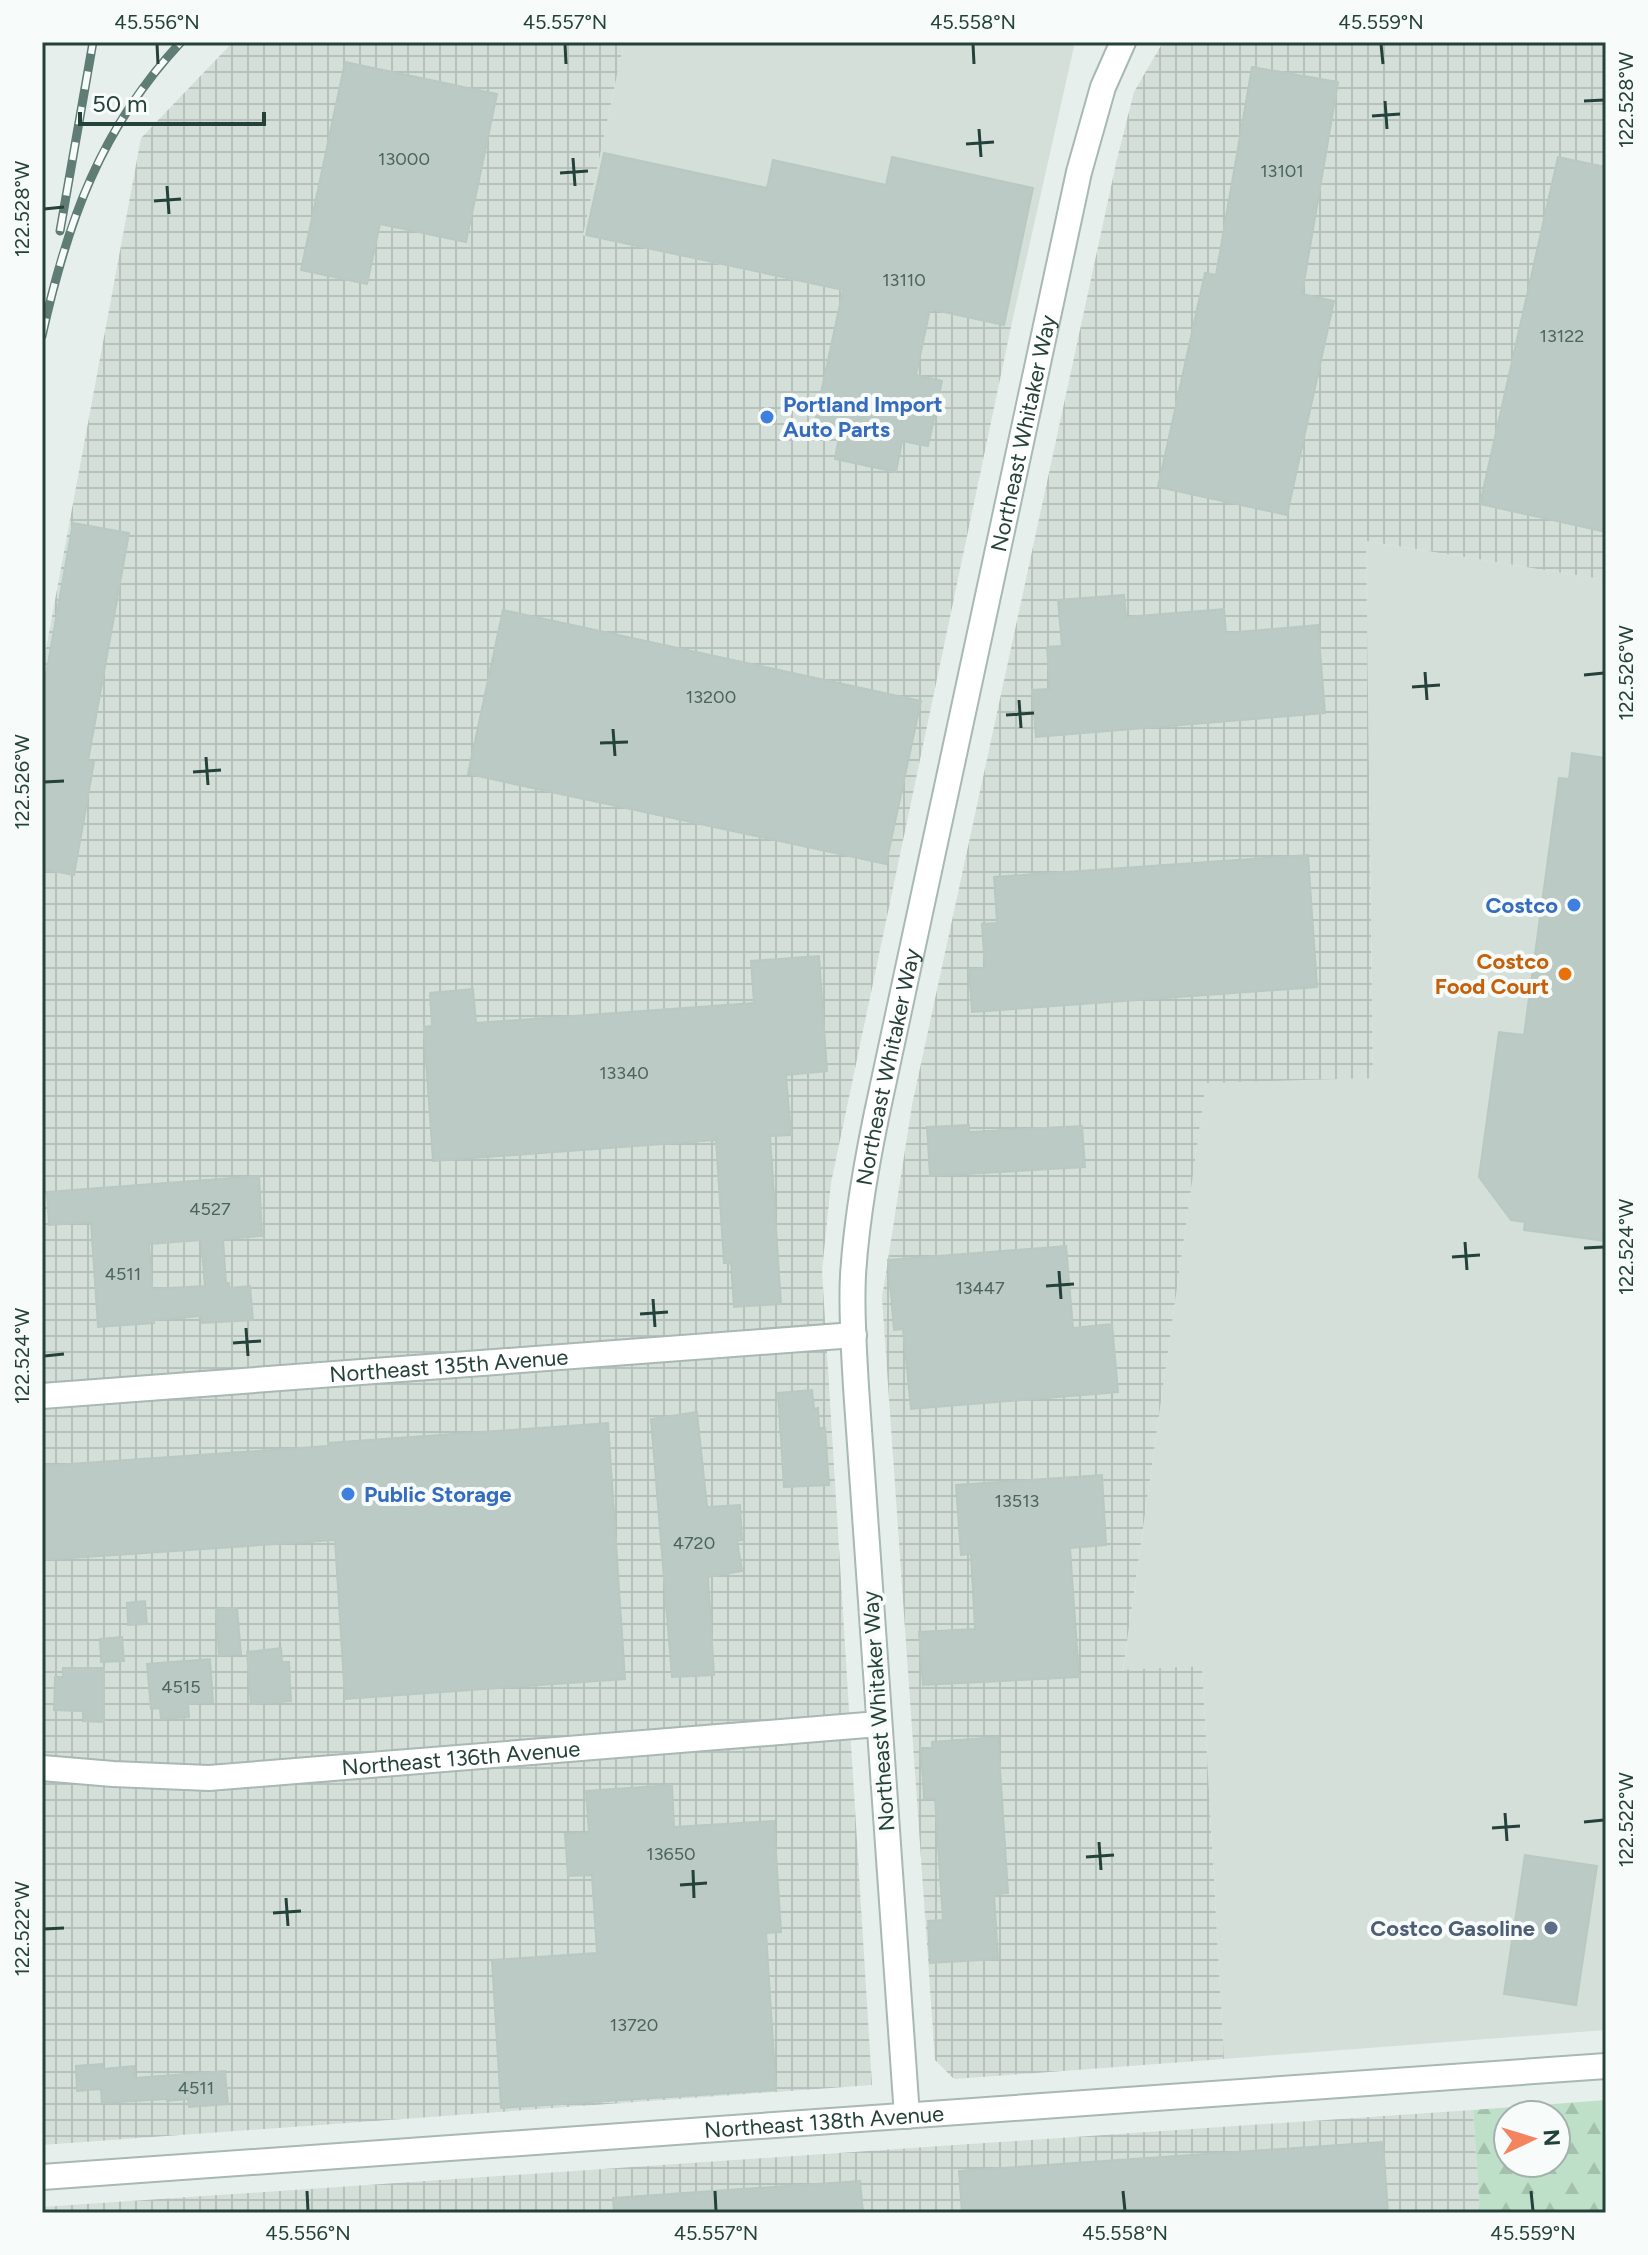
<svg xmlns="http://www.w3.org/2000/svg" width="1648" height="2255" font-family="Figtree,sans-serif">
	<defs>
		<pattern id="industrial-grid" width="8" height="8" patternUnits="userSpaceOnUse" patternTransform="scale(2)"><rect width="8" height="8" fill="#d4dfda"/><path d="M0 4h8M4 0v8" fill="none" stroke="#b6c1bc"/></pattern>
		<pattern id="forest-firs" width="22" height="20" patternUnits="userSpaceOnUse" patternTransform="scale(2)"><rect width="22" height="20" fill="#bfe0c8"/><path d="M5 1l3.5 6h-7zM16 11l3.5 6h-7z" fill="#a4c1ad"/></pattern>
	</defs>
	<rect width="100%" height="100%" fill="#e6efeb"/>
	<path fill="#d4dfda" d="M 624,42 L 1075,42 L 1011,327 L 583,234 Z
		M 1366,541 L 1606,580 L 1606,2030 L 1224,2059 L 1202,1666 L 1123,1671 L 1206,1082 L 1373,1077 Z"/>
	<path fill="url(#industrial-grid)" d="M 233,42 L 624,42 L 583,235 L 1011,327 L 831,1183 L 822,1271 L 872,2085 L 42,2145 L 42,670 L 141,138 Z
		M 1163,42 L 1606,42 L 1606,580 L 1366,541 L 1373,1078 L 1206,1083 L 1123,1670 L 1202,1666 L 1224,2059 L 954,2079 L 935,2060 L 882,1298 L 912,1105 L 1117,159 L 1134,92 Z
		M 1473,2110 L 1480,2213 L 42,2213 L 42,2207 Z"/>
	<path fill="url(#forest-firs)" fill-rule="evenodd" d="M 1606,2100 L 1606,2213 L 1480,2213 L 1473,2110 ZM 1508,2115 L 1556,2115 L 1556,2163 L 1508,2163 Z"/>
	<path fill="#bbcac4" stroke="#b8c9c2" stroke-width="2" fill-rule="evenodd" d="M 345,62 L 497,94 L 466,242 L 380,224 L 367,284 L 301,270 Z
		M 1252,67 L 1338,82 L 1302,294 L 1334,301 L 1287,515 L 1158,487 L 1205,273 L 1216,275 Z
		M 604,153 L 767,188 L 773,160 L 886,185 L 892,157 L 1033,188 L 1004,325 L 930,309 L 916,375 L 942,381 L 928,446 L 902,441 L 896,472 L 835,459 L 840,431 L 814,426 L 843,290 L 586,235 Z
		M 1558,157 L 1606,167 L 1606,532 L 1480,504 Z
		M 73,523 L 129,533 L 88,761 L 94,762 L 74,875 L 42,869 L 42,697 Z
		M 1124,595 L 1126,617 L 1224,609 L 1226,633 L 1318,625 L 1325,713 L 1036,737 L 1032,690 L 1050,689 L 1047,647 L 1062,646 L 1058,600 Z
		M 503,610 L 921,701 L 886,864 L 468,774 Z
		M 1572,753 L 1606,758 L 1606,1241 L 1524,1230 L 1525,1222 L 1511,1220 L 1479,1177 L 1499,1032 L 1524,1035 L 1559,778 L 1569,779 Z
		M 1308,855 L 1317,987 L 972,1012 L 969,969 L 985,968 L 982,924 L 997,923 L 994,877 Z
		M 819,956 L 827,1071 L 786,1075 L 791,1135 L 770,1136 L 781,1304 L 734,1307 L 731,1263 L 724,1263 L 716,1140 L 433,1161 L 424,1030 L 424,1027 L 432,1026 L 430,993 L 473,989 L 476,1023 L 754,1003 L 751,961 Z
		M 969,1125 L 969,1132 L 1082,1126 L 1085,1167 L 930,1176 L 927,1127 Z
		M 259,1176 L 262,1236 L 223,1239 L 226,1283 L 229,1283 L 229,1288 L 250,1286 L 253,1320 L 202,1323 L 201,1316 L 154,1320 L 154,1323 L 98,1327 L 91,1222 L 49,1225 L 47,1192 ZM 201,1240 L 205,1286 L 152,1289 L 149,1244 Z
		M 1066,1246 L 1073,1328 L 1112,1324 L 1118,1392 L 911,1409 L 903,1329 L 894,1330 L 888,1260 Z
		M 812,1390 L 814,1409 L 818,1408 L 819,1428 L 825,1428 L 829,1485 L 784,1487 L 778,1393 Z
		M 697,1412 L 707,1507 L 740,1505 L 742,1540 L 737,1541 L 742,1571 L 708,1577 L 714,1675 L 672,1677 L 651,1419 Z
		M 608,1423 L 625,1679 L 345,1699 L 335,1540 L 42,1560 L 42,1466 L 328,1446 L 328,1443 Z
		M 1102,1475 L 1106,1545 L 1070,1548 L 1079,1677 L 923,1685 L 919,1632 L 975,1629 L 971,1554 L 961,1555 L 956,1485 Z
		M 145,1601 L 147,1624 L 128,1625 L 127,1603 Z
		M 237,1608 L 241,1654 L 219,1655 L 216,1609 Z
		M 122,1637 L 124,1661 L 101,1662 L 100,1639 Z
		M 281,1648 L 282,1662 L 289,1662 L 291,1701 L 251,1704 L 247,1652 Z
		M 210,1659 L 213,1702 L 188,1704 L 189,1717 L 161,1719 L 160,1708 L 151,1709 L 147,1664 Z
		M 63,1668 L 104,1668 L 104,1722 L 83,1721 L 83,1711 L 54,1710 L 55,1677 L 63,1677 Z
		M 998,1737 L 1008,1893 L 994,1894 L 998,1959 L 930,1963 L 928,1921 L 943,1920 L 935,1798 L 924,1799 L 921,1748 L 932,1748 L 932,1742 Z
		M 672,1785 L 674,1827 L 774,1821 L 781,1932 L 766,1933 L 776,2090 L 501,2108 L 492,1960 L 597,1953 L 592,1875 L 568,1876 L 565,1834 L 589,1833 L 586,1791 Z
		M 1525,1855 L 1597,1866 L 1576,2005 L 1504,1994 Z
		M 102,2064 L 103,2069 L 134,2066 L 135,2078 L 225,2071 L 228,2104 L 189,2107 L 188,2099 L 167,2101 L 167,2099 L 102,2103 L 101,2089 L 77,2091 L 76,2066 Z
		M 1383,2142 L 1388,2213 L 962,2213 L 959,2171 Z
		M 860,2181 L 863,2213 L 614,2213 L 613,2198 Z"/>
	<g fill="none" stroke-linecap="round" stroke-linejoin="round">
		<defs>
			<g id="minor">
				<path id="s1" d="M 42,1396 L 854,1335"/>
				<path id="s2" d="M 42,1768 L 113,1774 L 209,1778 L 879,1724"/>
				<path id="s3" d="M 907,2116 L 856,1387 C 854,1350 851,1313 853,1275 C 857,1211 869,1148 883,1085 L 1079,172 L 1103,87 L 1123,42"/>
				<path id="s4" d="M 42,2177 L 1606,2066"/>
			</g>
		</defs>
		<use href="#minor" stroke="#a8b8b2" stroke-width="28"/>
		<use href="#minor" stroke="#fff" stroke-width="24"/>
		<defs>
			<path id="rail" d="M 60,231 L 93,42
				M 42,336 C 67,223 100,129 181,42"/>
		</defs>
		<use href="#rail" stroke="#5f7d75" stroke-width="9"/>
		<use href="#rail" stroke="#f7fbf9" stroke-width="6" stroke-dasharray="18" stroke-linecap="butt"/>
	</g>
	<path fill="none" stroke="#24423a" stroke-width="3" d="M 157,44 L 158,64M 565,44 L 566,64M 973,44 L 974,64M 1381,44 L 1383,64M 1385,101 L 1387,129M 1584,101 L 1604,100M 1372,116 L 1400,114M 979,129 L 981,157M 966,144 L 994,142M 573,158 L 575,186M 560,173 L 588,171M 167,186 L 169,214M 154,201 L 181,199M 44,209 L 64,207M 1425,672 L 1427,700M 1584,675 L 1604,673M 1412,687 L 1440,685M 1019,700 L 1021,728M 1006,715 L 1034,713M 613,729 L 615,756M 600,743 L 628,742M 206,757 L 208,785M 193,772 L 221,770M 44,782 L 64,781M 1465,1242 L 1467,1270M 1584,1248 L 1604,1247M 1452,1257 L 1480,1255M 1059,1271 L 1061,1299M 1046,1286 L 1074,1284M 653,1299 L 655,1327M 640,1314 L 668,1312M 246,1328 L 248,1356M 233,1343 L 261,1341M 44,1356 L 64,1354M 1505,1813 L 1507,1841M 1584,1822 L 1604,1820M 1492,1828 L 1520,1826M 1099,1842 L 1101,1870M 1086,1857 L 1114,1855M 693,1870 L 694,1898M 680,1885 L 707,1883M 286,1898 L 288,1926M 273,1913 L 301,1911M 44,1929 L 64,1928M 307,2191 L 308,2211M 715,2191 L 716,2211M 1123,2191 L 1125,2211M 1531,2191 L 1533,2211"/>
	<g fill="#3f7fe0" stroke="#f7fbf9" stroke-width="3">
		<circle cx="767" cy="417" r="8"/>
		<circle cx="1574" cy="905" r="8"/>
		<circle cx="348" cy="1494" r="8"/>
	</g>
	<circle fill="#e8710a" stroke="#f7fbf9" stroke-width="3" cx="1565" cy="974" r="8"/>
	<circle fill="#5c6f8a" stroke="#f7fbf9" stroke-width="3" cx="1551" cy="1928" r="8"/>
	<g text-anchor="middle" stroke-width="8" stroke-linejoin="round" paint-order="stroke">
		<g font-size="18" fill="#4a645c">
			<text x="404" y="165">13000</text>
			<text x="1282" y="177">13101</text>
			<text x="904" y="286">13110</text>
			<text x="1562" y="342">13122</text>
			<text x="711" y="703">13200</text>
			<text x="624" y="1079">13340</text>
			<text x="210" y="1215">4527</text>
			<text x="123" y="1280">4511</text>
			<text x="980" y="1294">13447</text>
			<text x="1017" y="1507">13513</text>
			<text x="694" y="1549">4720</text>
			<text x="181" y="1693">4515</text>
			<text x="671" y="1860">13650</text>
			<text x="634" y="2031">13720</text>
			<text x="196" y="2094">4511</text>
		</g>
		<g font-size="22" font-weight="bold" fill="#366cbe" stroke="#f7fbf9" text-anchor="start">
			<text x="783" y="412">Portland Import<tspan x="783" dy="25">Auto Parts</tspan></text>
			<text x="1558" y="913" text-anchor="end">Costco</text>
			<text x="364" y="1502">Public Storage</text>
		</g>
		<g font-size="22" fill="#24423a" stroke="#f7fbf9">
			<text dy="8" stroke="none"><textPath href="#s3" startOffset="1702">Northeast Whitaker Way</textPath></text>
			<text dy="8" stroke="none"><textPath href="#s3" startOffset="1054">Northeast Whitaker Way</textPath></text>
			<text dy="8" stroke="none"><textPath href="#s1" startOffset="408">Northeast 135th Avenue</textPath></text>
			<text transform="translate(878 1711) rotate(-94)" y="8">Northeast Whitaker Way</text>
			<text dy="8" stroke="none"><textPath href="#s2" startOffset="420">Northeast 136th Avenue</textPath></text>
			<text dy="8" stroke="none"><textPath href="#s4" startOffset="784">Northeast 138th Avenue</textPath></text>
		</g>
		<g font-size="22" font-weight="bold" fill="#c56008" stroke="#f7fbf9" text-anchor="end">
			<text x="1549" y="969">Costco<tspan x="1549" dy="25">Food Court</tspan></text>
		</g>
		<g font-size="22" font-weight="bold" fill="#4e5e75" stroke="#f7fbf9" text-anchor="end">
			<text x="1535" y="1936">Costco Gasoline</text>
		</g>
	</g>
	<rect width="1648" height="2255" fill="none" stroke="#f7fbf9" stroke-width="88"/>
	<g transform="translate(1532 2139) rotate(86)"><circle r="38" fill="#f7fbf9" stroke="#a3b1ad" stroke-width="2"/>
	<path d="M0-6L14 30L0 20L-14 30Z" fill="#f4845f"/>
	<text y="-12" font-size="22" font-weight="bold" text-anchor="middle" fill="#24423a">N</text>
	</g>
	<path d="M80 112v12h184v-12" fill="none" stroke="#24423a" stroke-width="4"/>
	<text x="92" y="112" font-size="24" fill="#24423a" stroke="#f7fbf9" stroke-width="6" paint-order="stroke">50 m</text>
	<rect x="44" y="44" width="1560" height="2167" fill="none" stroke="#24423a" stroke-width="3"/>
	<g font-size="20" text-anchor="middle" fill="#24423a">
		<text x="157" y="29">45.556°N</text>
		<text x="565" y="29">45.557°N</text>
		<text x="973" y="29">45.558°N</text>
		<text x="1381" y="29">45.559°N</text>
		<text transform="translate(1626 100) rotate(-90)" y="7">122.528°W</text>
		<text transform="translate(22 209) rotate(-90)" y="7">122.528°W</text>
		<text transform="translate(1626 673) rotate(-90)" y="7">122.526°W</text>
		<text transform="translate(22 782) rotate(-90)" y="7">122.526°W</text>
		<text transform="translate(1626 1247) rotate(-90)" y="7">122.524°W</text>
		<text transform="translate(22 1356) rotate(-90)" y="7">122.524°W</text>
		<text transform="translate(1626 1820) rotate(-90)" y="7">122.522°W</text>
		<text transform="translate(22 1929) rotate(-90)" y="7">122.522°W</text>
		<text x="308" y="2240">45.556°N</text>
		<text x="716" y="2240">45.557°N</text>
		<text x="1125" y="2240">45.558°N</text>
		<text x="1533" y="2240">45.559°N</text>
	</g>
</svg>
